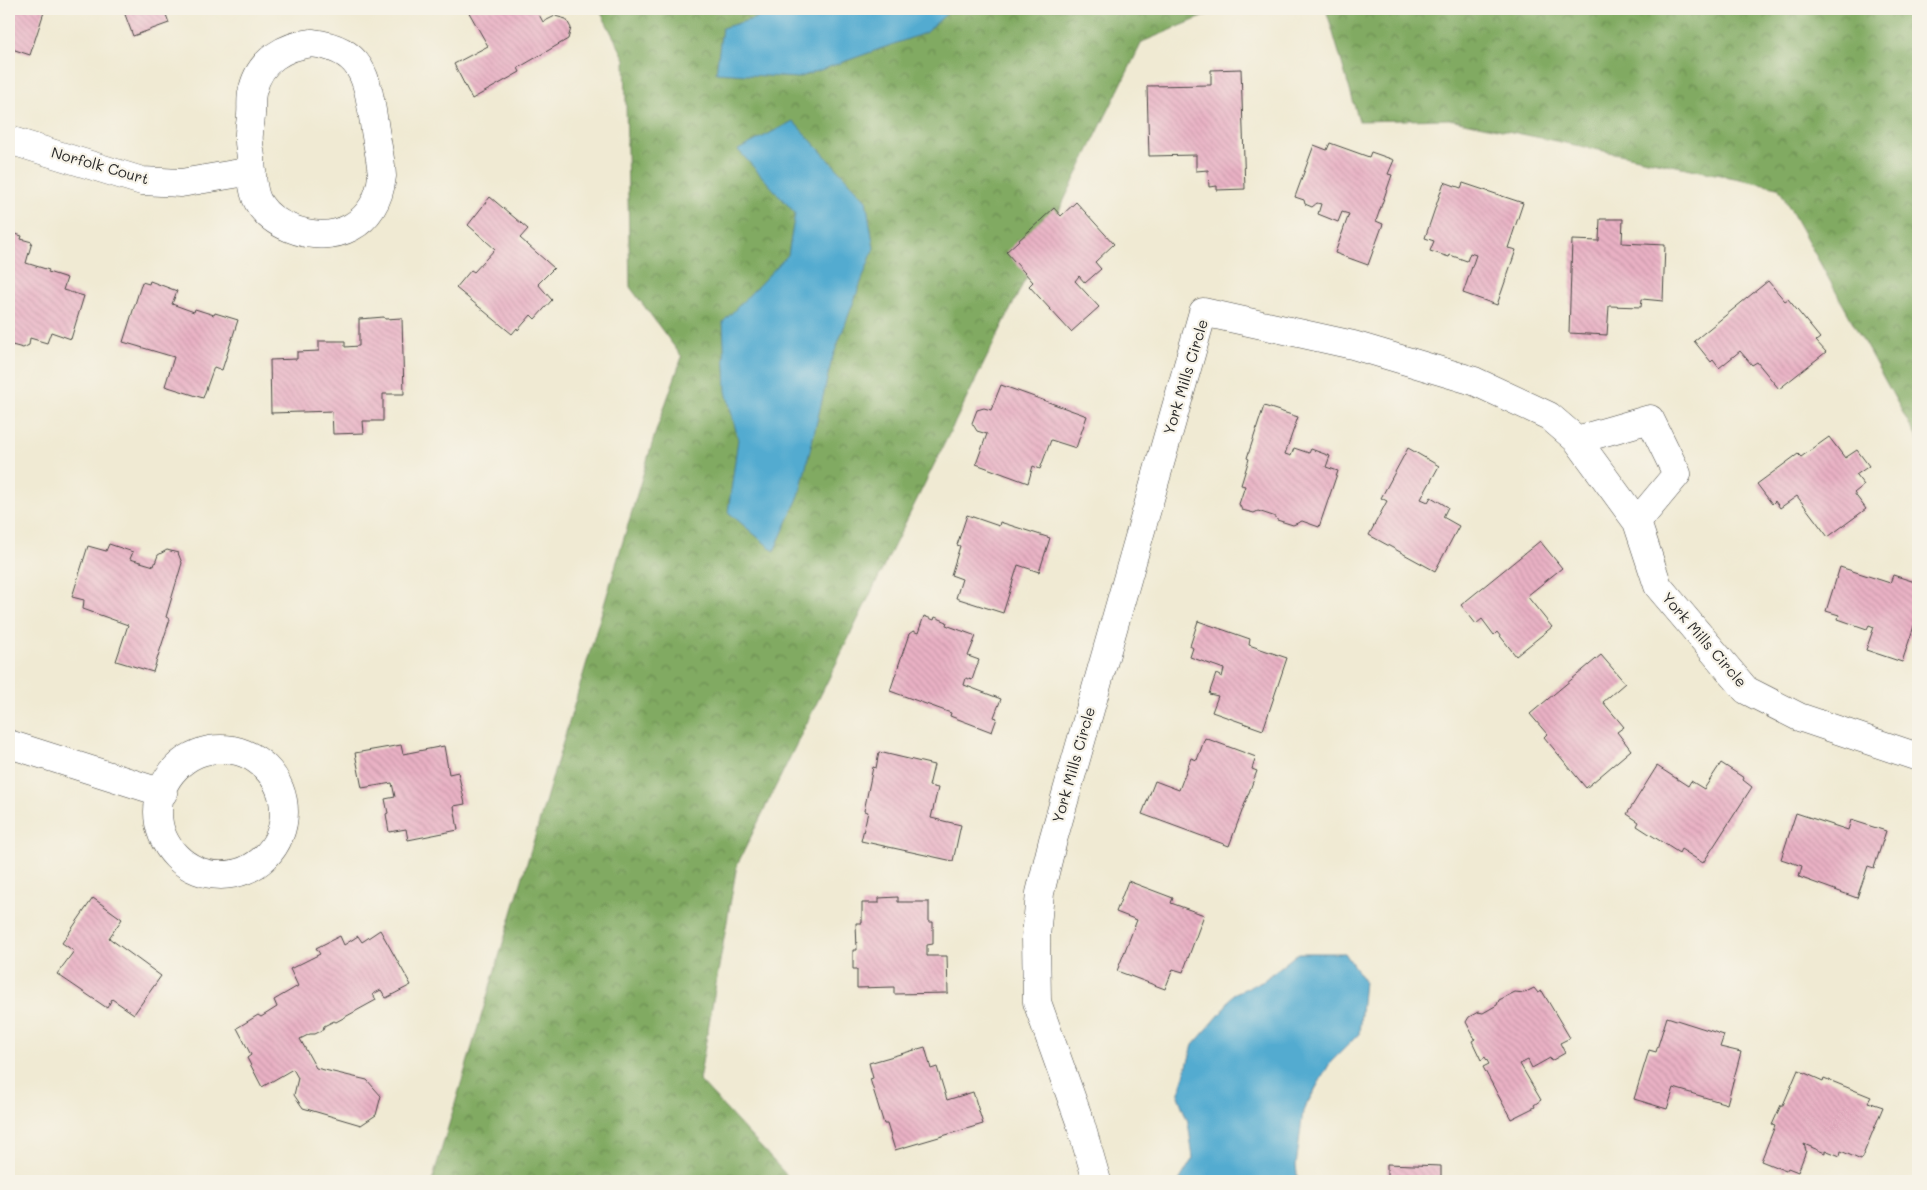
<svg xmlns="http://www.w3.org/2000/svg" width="1927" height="1190" font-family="Mali,sans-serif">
	<defs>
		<pattern id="forest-crowns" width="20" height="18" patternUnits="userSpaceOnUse" patternTransform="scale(1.25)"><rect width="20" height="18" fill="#81aa62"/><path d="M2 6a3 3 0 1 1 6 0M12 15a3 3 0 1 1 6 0" fill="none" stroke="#6a8b51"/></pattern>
		<pattern id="building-back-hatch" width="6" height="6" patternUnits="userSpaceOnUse" patternTransform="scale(1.25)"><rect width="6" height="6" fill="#e9b1c4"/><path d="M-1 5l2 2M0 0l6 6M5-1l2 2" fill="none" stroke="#c898a9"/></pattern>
	</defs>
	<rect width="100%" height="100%" fill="#f7f3e8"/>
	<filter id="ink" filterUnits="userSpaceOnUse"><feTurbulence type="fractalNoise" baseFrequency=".02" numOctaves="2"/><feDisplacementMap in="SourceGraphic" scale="10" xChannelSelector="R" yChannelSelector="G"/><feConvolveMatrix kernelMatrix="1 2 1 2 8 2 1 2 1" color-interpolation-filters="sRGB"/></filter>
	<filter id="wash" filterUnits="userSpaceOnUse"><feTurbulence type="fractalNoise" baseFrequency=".0096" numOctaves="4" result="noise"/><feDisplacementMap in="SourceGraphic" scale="20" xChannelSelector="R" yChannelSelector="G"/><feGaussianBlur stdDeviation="1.12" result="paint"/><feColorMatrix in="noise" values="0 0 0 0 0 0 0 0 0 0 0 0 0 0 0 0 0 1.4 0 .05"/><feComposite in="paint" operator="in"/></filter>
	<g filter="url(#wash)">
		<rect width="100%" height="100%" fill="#f0ead3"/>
		<path fill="url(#forest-crowns)" stroke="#566a46" d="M 599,9 L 1221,9 L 1142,42 L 737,865 L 699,1080 L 792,1181 L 432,1181 L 655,434 L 682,357 L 630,287 L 625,59 Z
			M 1326,9 L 1918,9 L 1918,96 L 1916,129 L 1918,131 L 1918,440 L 1778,187 L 1449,119 L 1359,121 Z"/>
		<path fill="#53abd0" stroke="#3f6b7e" d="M 787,9 L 952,9 L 925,33 L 798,78 L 716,73 L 722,28 Z
			M 793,121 L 866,200 L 874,248 L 832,359 L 799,496 L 774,551 L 728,512 L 738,439 L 726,391 L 723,322 L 788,255 L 795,213 L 738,150 Z
			M 1298,953 L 1345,953 L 1364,981 L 1359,1034 L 1330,1063 L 1303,1111 L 1296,1166 L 1298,1181 L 1179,1181 L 1193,1158 L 1188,1122 L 1178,1096 L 1193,1045 L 1221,1013 L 1233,994 L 1264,980 Z"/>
		<g id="blocks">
			<path fill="url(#building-back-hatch)" d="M 9,9 L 45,9 L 30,55 L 9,48 Z
				M 123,9 L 164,9 L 169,23 L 133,36 Z
				M 467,9 L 536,9 L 543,22 L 555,16 L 566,19 L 571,28 L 568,39 L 518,68 L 520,72 L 472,99 L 454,64 L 488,46 Z
				M 1241,69 L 1245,189 L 1217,190 L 1217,186 L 1209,187 L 1208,170 L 1196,171 L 1196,155 L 1149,156 L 1147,86 L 1211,85 L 1211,70 Z
				M 1330,143 L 1369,157 L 1371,152 L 1394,160 L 1388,174 L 1392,175 L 1376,221 L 1383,224 L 1368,265 L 1335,253 L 1349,214 L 1342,212 L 1338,222 L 1318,214 L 1321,204 L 1317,203 L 1312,207 L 1305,204 L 1304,200 L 1295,197 L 1314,145 L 1327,150 Z
				M 1444,182 L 1461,188 L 1463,183 L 1523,203 L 1508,248 L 1516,250 L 1497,305 L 1463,293 L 1476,255 L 1470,253 L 1467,261 L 1450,255 L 1449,257 L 1430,251 L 1434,241 L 1425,238 Z
				M 490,197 L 528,229 L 520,238 L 554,268 L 538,284 L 552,300 L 535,319 L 531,315 L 518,330 L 517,328 L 512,334 L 456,288 L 471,270 L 474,272 L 495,249 L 468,225 Z
				M 1076,202 L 1114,244 L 1095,262 L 1101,269 L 1085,283 L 1079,276 L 1075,281 L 1099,307 L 1071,332 L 1029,286 L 1033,282 L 1006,252 L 1054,208 L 1061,216 Z
				M 1600,219 L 1623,219 L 1622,243 L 1665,245 L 1663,301 L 1642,299 L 1641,307 L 1609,306 L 1607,335 L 1569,333 L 1572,240 L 1599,241 Z
				M 9,232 L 22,236 L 21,239 L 32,242 L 26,263 L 49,270 L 48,272 L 67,278 L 63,290 L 84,296 L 71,339 L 51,332 L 47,343 L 30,338 L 29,345 L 23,348 L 12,345 L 9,340 L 12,332 L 9,331 Z
				M 150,281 L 177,291 L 172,304 L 194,312 L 195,309 L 214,315 L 215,313 L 238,320 L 222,370 L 214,367 L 203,398 L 165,386 L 174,357 L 123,342 L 142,282 L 149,284 Z
				M 1768,281 L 1785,301 L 1788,299 L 1820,338 L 1816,341 L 1826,352 L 1779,389 L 1757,362 L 1752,365 L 1740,351 L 1719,368 L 1713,360 L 1711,362 L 1694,341 Z
				M 384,317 L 385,319 L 402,318 L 404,394 L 383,394 L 383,421 L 363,421 L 364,433 L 333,434 L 332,411 L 271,413 L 270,360 L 297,359 L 297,352 L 319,351 L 319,341 L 345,341 L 345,347 L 359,346 L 359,319 Z
				M 1001,385 L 1087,416 L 1076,448 L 1051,440 L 1040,469 L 1033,466 L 1028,483 L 976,464 L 987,434 L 977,431 L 972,423 L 977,410 L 984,408 L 991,410 Z
				M 1264,406 L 1298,417 L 1285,454 L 1291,456 L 1294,448 L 1309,453 L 1311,449 L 1330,456 L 1326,467 L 1338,471 L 1319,527 L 1302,521 L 1293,525 L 1277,520 L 1276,517 L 1258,511 L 1254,513 L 1242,510 L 1239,504 L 1245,486 L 1241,485 L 1249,459 L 1247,458 Z
				M 1829,437 L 1845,458 L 1857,450 L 1869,466 L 1856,475 L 1864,485 L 1854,493 L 1866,509 L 1828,537 L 1797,496 L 1780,508 L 1775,501 L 1772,504 L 1757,484 L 1798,454 L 1801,457 Z
				M 1408,448 L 1439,466 L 1421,499 L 1428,502 L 1431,497 L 1448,507 L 1443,517 L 1459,526 L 1435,571 L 1369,535 L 1387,501 L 1381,498 Z
				M 967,515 L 999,526 L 1000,522 L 1050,538 L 1039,572 L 1018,565 L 1003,613 L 956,598 L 962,579 L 951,575 L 960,546 L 957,545 Z
				M 9,520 L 14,534 L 9,549 Z
				M 1540,541 L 1562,568 L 1527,596 L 1552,627 L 1516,656 L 1497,632 L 1494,635 L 1482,619 L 1476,624 L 1461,605 Z
				M 109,544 L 133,552 L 130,559 L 154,566 L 158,555 L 167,550 L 178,553 L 182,563 L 166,617 L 170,619 L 153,672 L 116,661 L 128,625 L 83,609 L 84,600 L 72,597 L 88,546 L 106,551 Z
				M 1840,567 L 1890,583 L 1893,575 L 1918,583 L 1918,614 L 1902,662 L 1866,650 L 1874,627 L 1869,625 L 1867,629 L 1838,619 L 1839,615 L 1826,611 Z
				M 924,616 L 934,620 L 935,617 L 947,622 L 946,625 L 976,636 L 968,656 L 979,660 L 972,680 L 966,678 L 964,685 L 1001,699 L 994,717 L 997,718 L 992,732 L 950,716 L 951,713 L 890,691 L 909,634 L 913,631 L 918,633 Z
				M 1198,621 L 1250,639 L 1249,645 L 1287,658 L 1263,730 L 1212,712 L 1218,696 L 1209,694 L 1216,674 L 1222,677 L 1224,669 L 1190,657 L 1193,648 L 1190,646 Z
				M 1601,655 L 1625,683 L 1603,702 L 1624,727 L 1617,732 L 1631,750 L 1586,788 L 1544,737 L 1547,734 L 1530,714 Z
				M 1205,738 L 1256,757 L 1252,769 L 1257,771 L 1229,846 L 1142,814 L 1155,781 L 1179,790 L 1191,758 L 1197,760 Z
				M 401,745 L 403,754 L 444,746 L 449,774 L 458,772 L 465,804 L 454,806 L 458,830 L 408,840 L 406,829 L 389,832 L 386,814 L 388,813 L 385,799 L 395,797 L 392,783 L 362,788 L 355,753 Z
				M 879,752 L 934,765 L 929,786 L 938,788 L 931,818 L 961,825 L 953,861 L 861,841 L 868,812 L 864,811 L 873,767 L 876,768 Z
				M 1721,763 L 1744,778 L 1743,780 L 1752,787 L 1703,863 L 1681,849 L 1679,853 L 1637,826 L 1639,822 L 1627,814 L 1657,766 L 1688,786 L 1691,781 L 1704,789 Z
				M 1796,813 L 1848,830 L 1851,820 L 1886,831 L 1874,868 L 1868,866 L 1857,898 L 1799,877 L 1802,866 L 1781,859 Z
				M 1128,881 L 1173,898 L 1171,903 L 1204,915 L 1183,972 L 1173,969 L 1165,989 L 1117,971 L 1137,920 L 1116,912 Z
				M 898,897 L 898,902 L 929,902 L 929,922 L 933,922 L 933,944 L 927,945 L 927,956 L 947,956 L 948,993 L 894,994 L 894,987 L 857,988 L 857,969 L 853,969 L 853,950 L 857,950 L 856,923 L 862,923 L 862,903 L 879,903 L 879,898 Z
				M 93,898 L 122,919 L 109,938 L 161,976 L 134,1014 L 112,999 L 107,1008 L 57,974 L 74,951 L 62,943 Z
				M 380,930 L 411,985 L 386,998 L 381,990 L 373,994 L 376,1000 L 336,1022 L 334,1021 L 324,1026 L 323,1030 L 315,1034 L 310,1034 L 300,1039 L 316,1068 L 367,1080 L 381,1096 L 376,1115 L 361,1125 L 303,1108 L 294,1095 L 298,1078 L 293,1069 L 262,1087 L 247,1058 L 251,1055 L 237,1028 L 258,1015 L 261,1017 L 277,1007 L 274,1000 L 298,986 L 290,969 L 320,954 L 316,948 L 340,936 L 344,945 L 358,936 L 362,942 Z
				M 1534,988 L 1538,993 L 1542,991 L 1570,1038 L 1560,1043 L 1565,1053 L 1551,1061 L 1550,1058 L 1532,1068 L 1528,1060 L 1520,1064 L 1541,1100 L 1534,1105 L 1535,1107 L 1511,1119 L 1483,1067 L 1489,1064 L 1485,1057 L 1481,1060 L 1472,1041 L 1475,1039 L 1466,1022 L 1469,1017 L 1478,1012 L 1483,1013 L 1497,1005 L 1499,1000 L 1515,992 L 1524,993 Z
				M 1667,1017 L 1724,1035 L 1720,1047 L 1741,1052 L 1727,1104 L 1674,1088 L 1667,1109 L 1634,1099 L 1649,1050 L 1656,1052 Z
				M 925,1047 L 931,1069 L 937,1067 L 947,1100 L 973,1092 L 983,1124 L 895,1150 L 887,1124 L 884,1124 L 870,1079 L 873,1078 L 869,1063 Z
				M 1798,1070 L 1823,1081 L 1824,1078 L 1871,1097 L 1868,1102 L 1883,1107 L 1861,1160 L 1841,1151 L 1840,1156 L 1825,1150 L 1825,1153 L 1804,1144 L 1806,1151 L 1798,1172 L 1788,1168 L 1786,1171 L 1761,1161 L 1775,1126 L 1772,1125 L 1781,1105 L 1783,1105 Z
				M 1387,1164 L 1441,1166 L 1441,1181 L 1371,1181 L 1371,1178 L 1387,1179 Z"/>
		</g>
	</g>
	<g filter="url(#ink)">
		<use href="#blocks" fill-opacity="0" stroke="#494844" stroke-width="1"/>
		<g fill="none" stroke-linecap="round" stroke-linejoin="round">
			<defs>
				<path id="minor" d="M 312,43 C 364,49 367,79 374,123 C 376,140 381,158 382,176 C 377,226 334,246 290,228 C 278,223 267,216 260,205 C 251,193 252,171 251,157 C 250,149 248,141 249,134 C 249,128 251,121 251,115 C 252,106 250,98 253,89 C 260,60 285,46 312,43 Z
					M 9,140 L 142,181 L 181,183 L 252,171
					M 1577,440 L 1650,419 L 1677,474 L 1637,522
					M 9,744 L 163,793
					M158 812a63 63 0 1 1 126 0a63 63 0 1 1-126 0Z
					M 1097,1181 L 1080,1122 L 1037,1002 L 1036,937 L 1040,893 L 1053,840 L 1203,312 L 1353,345 L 1474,381 L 1549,416 L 1577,440 L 1637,522 L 1658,586 L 1746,690 L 1799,717 L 1918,757"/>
			</defs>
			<use href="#minor" stroke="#494844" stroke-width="29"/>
			<use href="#minor" stroke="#fff" stroke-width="28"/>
		</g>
	</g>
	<g text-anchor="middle" stroke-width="4.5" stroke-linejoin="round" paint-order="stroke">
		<g font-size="15" fill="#2b2b2b" stroke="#f7f3e8">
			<text transform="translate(100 166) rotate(16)" y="5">Norfolk Court</text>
			<text transform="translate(1186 377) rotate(-73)" y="5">York Mills Circle</text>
			<text transform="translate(1704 640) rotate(49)" y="5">York Mills Circle</text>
			<text transform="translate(1074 765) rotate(-74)" y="5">York Mills Circle</text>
		</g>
	</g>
	<rect width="1927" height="1190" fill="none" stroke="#f7f3e8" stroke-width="30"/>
</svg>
